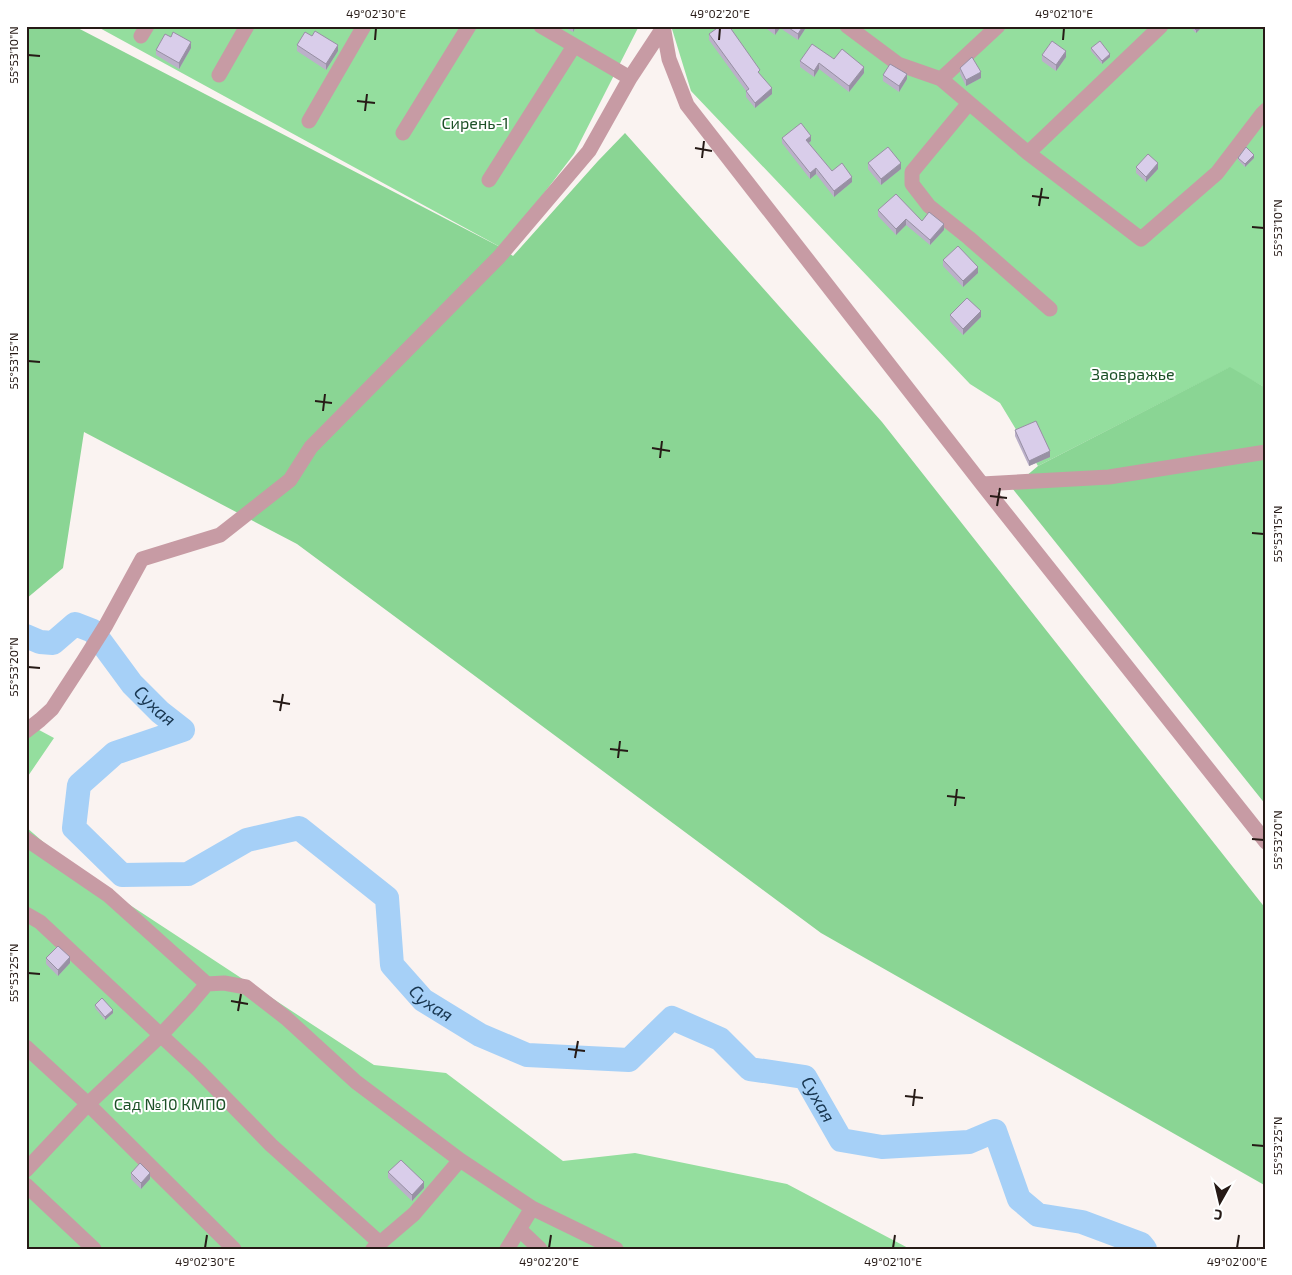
<svg xmlns="http://www.w3.org/2000/svg" width="1292" height="1275" font-family="'Exo 2',sans-serif">
	<rect width="100%" height="100%" fill="#faf3f1"/>
	<path fill="#94de9e" d="M 96,26 L 639,26 L 574,154 L 502,248 Z
		M 673,26 L 1266,26 L 1266,388 L 1229,368 L 1038,466 L 1000,403 L 970,384 L 691,91 L 672,29 Z
		M 26,723 L 54,738 L 26,779 Z
		M 26,827 L 72,867 L 374,1065 L 446,1073 L 563,1161 L 635,1153 L 787,1184 L 910,1249 L 26,1249 Z"/>
	<path fill="#8ad594" d="M 26,26 L 74,26 L 502,248 L 513,256 L 598,161 L 625,133 L 882,422 L 1266,909 L 1266,1186 L 821,933 L 297,544 L 84,432 L 63,568 L 26,599 Z
		M 1230,367 L 1266,388 L 1266,805 L 1012,488 L 1038,466 Z"/>
	<g fill="none" stroke-linecap="round" stroke-linejoin="round">
		<path stroke="#a6d0f7" stroke-width="24" id="s1" d="M 26,636 L 40,642 L 53,643 L 75,624 L 93,631 L 132,684 L 160,712 L 183,730 L 115,753 L 79,785 L 74,828 L 122,875 L 188,874 L 247,840 L 299,828 L 387,898 L 392,965 L 423,1000 L 480,1035 L 527,1055 L 629,1060 L 672,1018 L 720,1039 L 750,1069 L 805,1077 L 841,1140 L 882,1147 L 969,1142 L 995,1131 L 1019,1199 L 1038,1215 L 1082,1222 L 1141,1244 L 1145,1249"/>
		<path stroke="#c79ba4" stroke-width="15" d="M 541,26 L 630,78
			M 663,26 L 669,59 L 687,105 L 982,484 L 1266,842
			M 847,26 L 898,64 L 941,79 L 1028,153 L 1141,239 L 1217,173 L 1262,114 L 1266,110
			M 141,36 L 147,26
			M 219,75 L 247,26
			M 941,79 L 998,26
			M 969,103 L 912,172 L 912,184 L 929,206 L 969,238 L 1050,309
			M 309,121 L 364,26
			M 403,133 L 469,26
			M 1028,153 L 1161,26
			M 489,180 L 574,46
			M 982,484 L 1109,477 L 1266,452
			M 26,731 L 40,720 L 52,709 L 84,660 L 106,625 L 142,559 L 220,535 L 290,480 L 311,447 L 499,257 L 589,151 L 630,78 L 663,28
			M 26,839 L 108,895 L 207,984 L 224,983 L 246,987 L 286,1018 L 356,1082 L 460,1160 L 532,1208 L 616,1249
			M 26,914 L 40,922 L 198,1070 L 271,1145 L 380,1243
			M 26,1047 L 88,1104 L 234,1249
			M 26,1170 L 88,1104 L 160,1036 L 190,1004 L 207,984
			M 26,1185 L 94,1249
			M 519,1229 L 540,1249
			M 373,1249 L 414,1214 L 460,1160
			M 507,1249 L 532,1208"/>
	</g>
	<path fill="#bbb0c9" d="M 562,26 L 576,26 L 573,32 Z
		M 763,26 L 807,26 L 798,40 L 780,28 L 775,35 Z
		M 1189,26 L 1203,26 L 1196,33 Z
		M 709,34 L 760,75 L 772,94 L 755,108 L 746,97 L 746,91 L 709,40 Z
		M 297,45 L 338,51 L 326,70 L 297,51 Z
		M 191,48 L 179,69 L 156,55 L 156,50 Z
		M 1091,48 L 1110,57 L 1102,64 L 1091,51 Z
		M 1042,55 L 1066,57 L 1056,71 L 1042,61 Z
		M 834,59 L 864,73 L 849,92 L 819,69 L 814,77 L 800,67 L 800,61 Z
		M 960,68 L 981,78 L 966,86 L 960,74 Z
		M 883,75 L 907,79 L 899,92 L 883,81 Z
		M 782,138 L 811,141 L 809,143 L 832,171 L 852,182 L 834,197 L 816,174 L 810,179 L 782,143 Z
		M 1238,158 L 1254,158 L 1245,167 L 1238,160 Z
		M 868,163 L 901,169 L 881,185 L 868,169 Z
		M 1136,167 L 1158,169 L 1146,182 L 1136,173 Z
		M 878,210 L 922,221 L 944,230 L 930,245 L 906,225 L 896,235 L 878,216 Z
		M 943,260 L 978,273 L 963,287 L 943,266 Z
		M 950,315 L 981,317 L 963,335 L 950,321 Z
		M 1015,430 L 1050,457 L 1029,466 L 1015,436 Z
		M 46,958 L 70,963 L 58,976 L 46,964 Z
		M 95,1005 L 113,1013 L 105,1020 L 95,1008 Z
		M 388,1172 L 424,1188 L 412,1201 L 388,1178 Z
		M 131,1173 L 150,1179 L 141,1189 L 131,1179 Z"/>
	<path fill="#9890a4" d="M 576,26 L 573,32 L 573,27 Z
		M 777,26 L 780,26 L 780,28 L 775,35 L 775,29 Z
		M 803,26 L 807,26 L 798,40 L 798,34 Z
		M 1200,26 L 1203,26 L 1196,33 L 1196,30 Z
		M 191,42 L 191,48 L 179,69 L 179,63 Z
		M 338,45 L 338,51 L 326,70 L 326,64 Z
		M 1066,51 L 1066,57 L 1056,71 L 1056,65 Z
		M 1110,54 L 1110,57 L 1102,64 L 1102,61 Z
		M 819,63 L 819,69 L 814,77 L 814,71 Z
		M 864,67 L 864,73 L 849,92 L 849,86 Z
		M 981,72 L 981,78 L 966,86 L 966,80 Z
		M 907,74 L 907,79 L 899,92 L 899,86 Z
		M 772,88 L 772,94 L 755,108 L 755,103 Z
		M 811,136 L 811,141 L 806,145 L 806,140 Z
		M 1254,155 L 1254,158 L 1245,167 L 1245,164 Z
		M 901,163 L 901,169 L 881,185 L 881,179 Z
		M 1158,163 L 1158,169 L 1146,182 L 1146,177 Z
		M 816,168 L 816,174 L 810,179 L 810,173 Z
		M 852,177 L 852,182 L 834,197 L 834,191 Z
		M 906,219 L 906,225 L 896,235 L 896,229 Z
		M 944,224 L 944,230 L 930,245 L 930,240 Z
		M 978,267 L 978,273 L 963,287 L 963,281 Z
		M 981,311 L 981,317 L 963,335 L 963,329 Z
		M 1050,451 L 1050,457 L 1029,466 L 1029,461 Z
		M 70,957 L 70,963 L 58,976 L 58,970 Z
		M 113,1010 L 113,1013 L 105,1020 L 105,1017 Z
		M 150,1173 L 150,1179 L 141,1189 L 141,1183 Z
		M 424,1182 L 424,1188 L 412,1201 L 412,1195 Z"/>
	<path fill="#d9cdea" stroke="#9890a4" d="M 720,26 L 729,26 L 760,70 L 758,72 L 772,88 L 755,103 L 746,91 L 749,89 L 709,34 Z
		M 786,26 L 803,26 L 798,34 Z
		M 1192,26 L 1200,26 L 1196,30 Z
		M 315,31 L 338,45 L 326,64 L 297,45 L 305,32 L 312,36 Z
		M 173,32 L 191,42 L 179,63 L 156,50 L 165,34 L 171,37 Z
		M 1052,41 L 1066,51 L 1056,65 L 1042,55 Z
		M 1100,41 L 1110,54 L 1102,61 L 1091,48 Z
		M 812,44 L 834,59 L 842,49 L 864,67 L 849,86 L 819,63 L 814,71 L 800,61 Z
		M 972,57 L 981,72 L 966,80 L 960,68 Z
		M 890,64 L 907,74 L 899,86 L 883,75 Z
		M 801,123 L 811,136 L 806,140 L 832,171 L 842,163 L 852,177 L 834,191 L 816,168 L 810,173 L 782,138 Z
		M 888,147 L 901,163 L 881,179 L 868,163 Z
		M 1246,147 L 1254,155 L 1245,164 L 1238,158 Z
		M 1148,154 L 1158,163 L 1146,177 L 1136,167 Z
		M 896,194 L 922,221 L 929,212 L 944,224 L 930,240 L 906,219 L 896,229 L 878,210 Z
		M 958,246 L 978,267 L 963,281 L 943,260 Z
		M 967,298 L 981,311 L 963,329 L 950,315 Z
		M 1036,421 L 1050,451 L 1029,461 L 1015,430 Z
		M 58,946 L 70,957 L 58,970 L 46,958 Z
		M 102,998 L 113,1010 L 105,1017 L 95,1005 Z
		M 401,1160 L 424,1182 L 412,1195 L 388,1172 Z
		M 140,1163 L 150,1173 L 141,1183 L 131,1173 Z"/>
	<path fill="none" stroke="#261a16" stroke-width="2" d="M 375,40 L 376,28M 719,40 L 720,28M 1063,40 L 1064,28M 28,55 L 40,56M 357,101 L 375,103M 365,111 L 367,94M 695,148 L 712,151M 702,158 L 704,141M 1032,196 L 1049,198M 1039,206 L 1042,188M 1252,227 L 1264,228M 28,361 L 40,362M 315,401 L 332,403M 323,411 L 325,394M 652,448 L 670,451M 660,458 L 662,441M 990,496 L 1007,498M 997,506 L 1000,488M 1252,533 L 1264,534M 28,667 L 40,668M 273,701 L 290,704M 280,711 L 283,694M 610,749 L 628,751M 618,758 L 620,741M 947,796 L 965,798M 955,806 L 957,789M 1252,839 L 1264,840M 28,973 L 40,974M 231,1001 L 248,1004M 238,1011 L 241,994M 568,1049 L 585,1051M 575,1058 L 578,1041M 905,1096 L 923,1098M 913,1106 L 915,1089M 1252,1145 L 1264,1146M 205,1248 L 207,1235M 549,1248 L 551,1235M 893,1248 L 895,1235M 1237,1248 L 1239,1235"/>
	<g text-anchor="middle" stroke-width="4" stroke-linejoin="round" paint-order="stroke">
		<g font-size="16" fill="#1c5027" stroke="#fff">
			<text x="475" y="129">Сирень-1</text>
			<text x="1133" y="380">Заовражье</text>
			<text x="170" y="1110">Сад №10 КМПО</text>
		</g>
		<g font-size="18" font-style="italic" fill="#183650" stroke="#fff">
			<text dy="6" stroke="none"><textPath href="#s1" startOffset="174">Сухая</textPath></text>
			<text dy="6" stroke="none"><textPath href="#s1" startOffset="864">Сухая</textPath></text>
			<text dy="6" stroke="none"><textPath href="#s1" startOffset="1312">Сухая</textPath></text>
		</g>
	</g>
	<rect width="1292" height="1275" fill="none" stroke="#ffffff" stroke-width="55"/>
	<g transform="translate(1220 1202) rotate(188)" stroke="#ffffff" stroke-width="4" paint-order="stroke">
	<path d="M0-4L9 19L0 12L-9 19Z" fill="#261a16"/>
	<text y="-8" font-size="14" font-weight="bold" text-anchor="middle" fill="#261a16">С</text>
	</g>
	<rect x="28" y="28" width="1236" height="1220" fill="none" stroke="#261a16" stroke-width="2"/>
	<g font-size="12" text-anchor="middle" fill="#261a16">
		<text x="376" y="18">49°02'30"E</text>
		<text x="720" y="18">49°02'20"E</text>
		<text x="1064" y="18">49°02'10"E</text>
		<text transform="translate(14 55) rotate(-90)" y="4">55°53'10"N</text>
		<text transform="translate(1278 228) rotate(-90)" y="4">55°53'10"N</text>
		<text transform="translate(14 361) rotate(-90)" y="4">55°53'15"N</text>
		<text transform="translate(1278 534) rotate(-90)" y="4">55°53'15"N</text>
		<text transform="translate(14 667) rotate(-90)" y="4">55°53'20"N</text>
		<text transform="translate(1278 840) rotate(-90)" y="4">55°53'20"N</text>
		<text transform="translate(14 973) rotate(-90)" y="4">55°53'25"N</text>
		<text transform="translate(1278 1146) rotate(-90)" y="4">55°53'25"N</text>
		<text x="205" y="1266">49°02'30"E</text>
		<text x="549" y="1266">49°02'20"E</text>
		<text x="893" y="1266">49°02'10"E</text>
		<text x="1237" y="1266">49°02'00"E</text>
	</g>
</svg>
